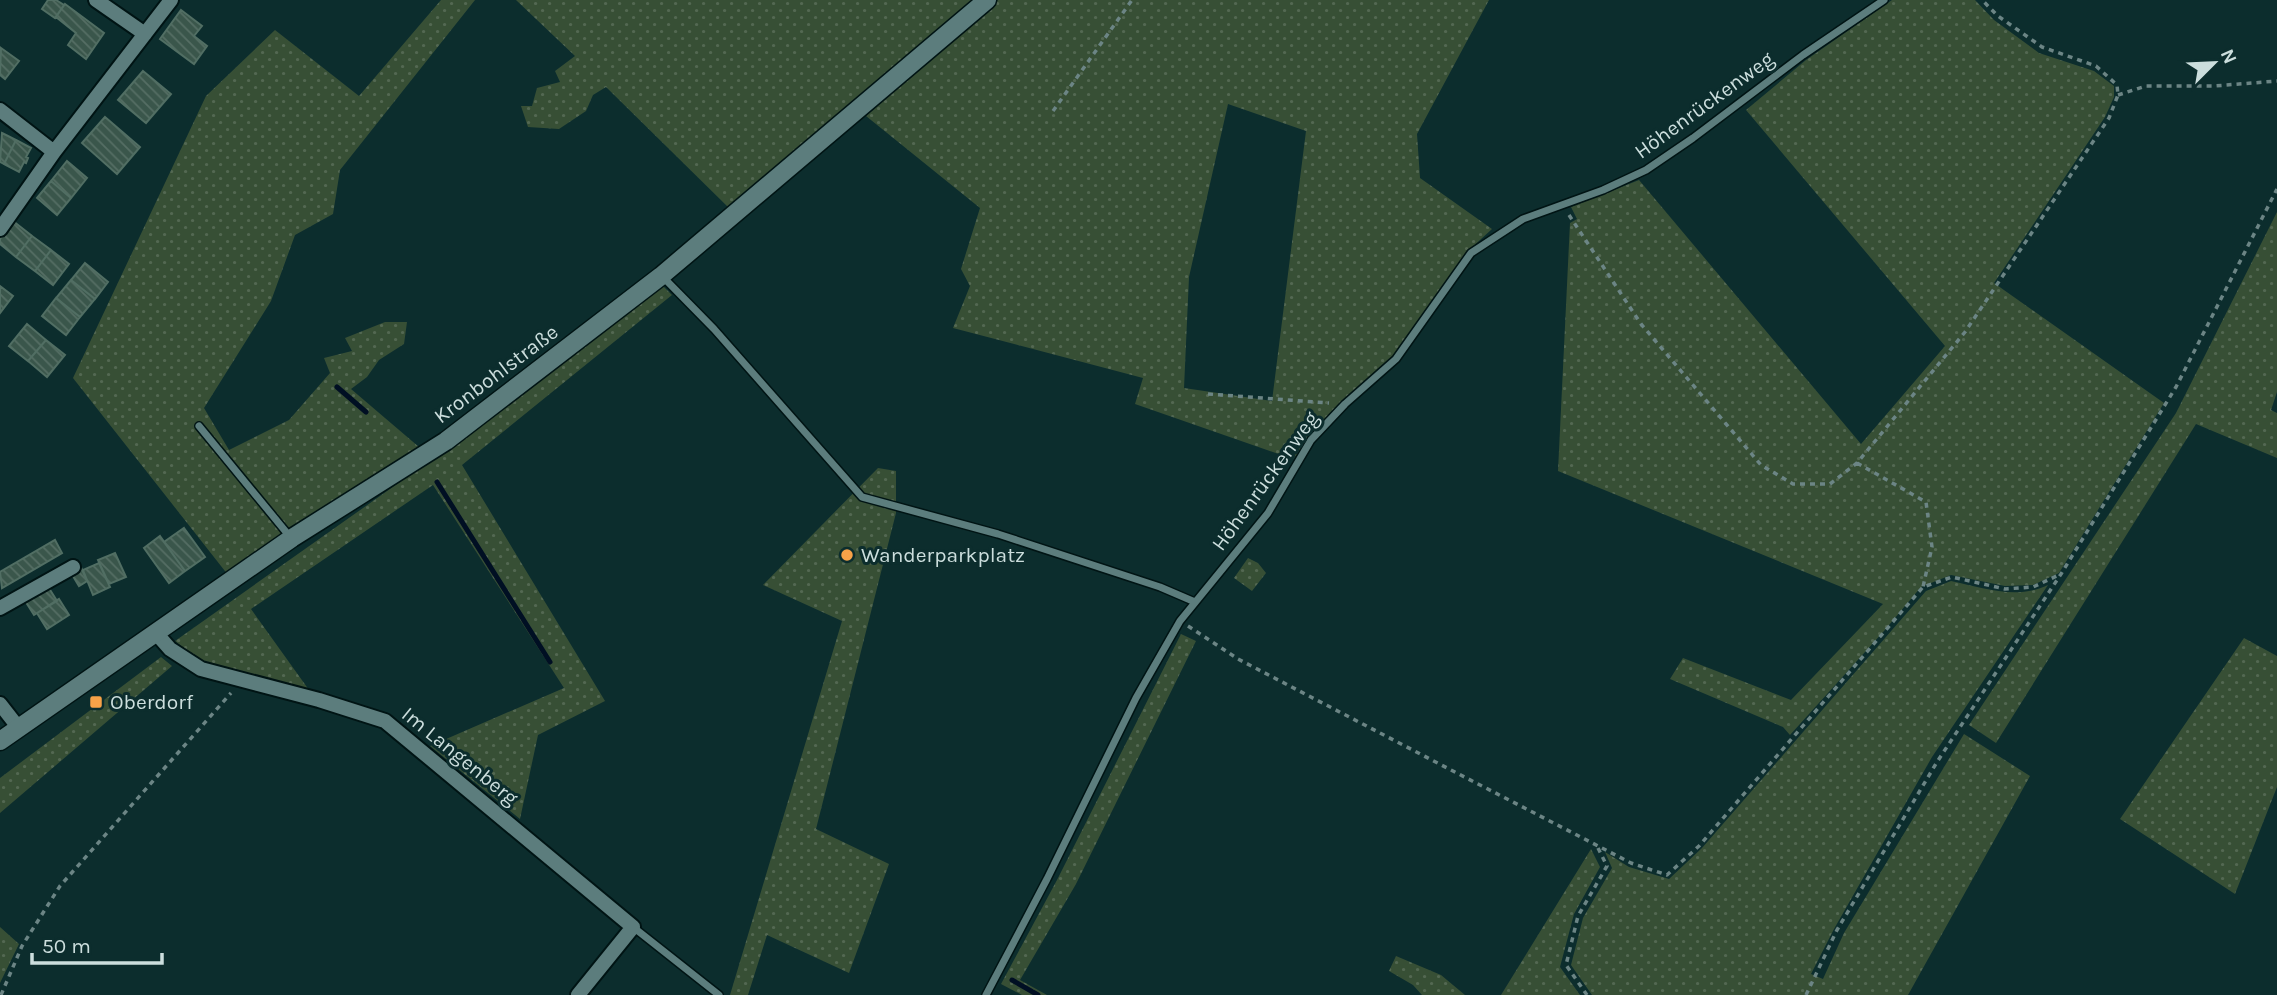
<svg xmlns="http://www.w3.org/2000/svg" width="2277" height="995" font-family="Karla,sans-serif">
	<defs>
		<pattern id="grass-dots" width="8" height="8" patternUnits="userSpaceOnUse" patternTransform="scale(1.75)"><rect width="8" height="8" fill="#374f35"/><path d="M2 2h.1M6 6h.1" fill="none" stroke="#536852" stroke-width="1.8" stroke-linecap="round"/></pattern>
		<pattern id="building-back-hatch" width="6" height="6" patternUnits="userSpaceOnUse" patternTransform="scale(1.75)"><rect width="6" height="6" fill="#3a564b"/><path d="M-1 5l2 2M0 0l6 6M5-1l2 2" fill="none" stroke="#556e64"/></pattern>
	</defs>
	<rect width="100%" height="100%" fill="#0c2d2d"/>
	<path fill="url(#grass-dots)" fill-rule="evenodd" d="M 441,0 L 475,0 L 340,170 L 333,214 L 295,235 L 271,301 L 204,408 L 229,450 L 289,420 L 330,373 L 324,358 L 352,351 L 345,338 L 385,322 L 407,322 L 404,344 L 379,360 L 367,377 L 351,389 L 419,447 L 252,569 L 232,580 L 73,378 L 206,96 L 275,30 L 359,96 Z
		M 516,0 L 972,0 L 729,208 L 606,87 L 593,95 L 586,111 L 559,129 L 528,127 L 521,106 L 532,106 L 537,88 L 560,82 L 555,71 L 575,56 Z
		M 998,0 L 1489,0 L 1417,134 L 1420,178 L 1492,229 L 1468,251 L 1394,356 L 1343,402 L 1293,459 L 1135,404 L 1143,378 L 953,328 L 970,286 L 961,269 L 980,208 L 866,116 ZM 1228,104 L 1306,131 L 1272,401 L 1184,388 L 1189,277 Z
		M 1892,0 L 1975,0 L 1994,20 L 2039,53 L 2094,71 L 2114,86 L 2114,97 L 2105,117 L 1994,283 L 2164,403 L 2059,573 L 2033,585 L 2005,586 L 1951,575 L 1921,587 L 1884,631 L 1790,735 L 1783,727 L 1670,679 L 1683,658 L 1791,700 L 1883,604 L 1558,471 L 1570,223 L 1577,219 L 1571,207 L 1639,180 L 1861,444 L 1945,346 L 1746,110 L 1806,60 Z
		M 2277,212 L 2277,392 L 2271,410 L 2277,413 L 2277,458 L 2196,424 L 1996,743 L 1969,725 L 2176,413 Z
		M 662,285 L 672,295 L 462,465 L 605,701 L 538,735 L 520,819 L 430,746 L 564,688 L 433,485 L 251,609 L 309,690 L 203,663 L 175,641 L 421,467 Z
		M 878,468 L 896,471 L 896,513 L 816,829 L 889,864 L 849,973 L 767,935 L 748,995 L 730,995 L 842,621 L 763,585 Z
		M 1248,558 L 1258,563 L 1266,573 L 1252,591 L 1234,578 Z
		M 1951,581 C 1984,588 2016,600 2048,585 L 1932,757 L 1834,929 L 1811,974 L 1823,979 L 1844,933 L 1964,734 L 2030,776 L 1908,995 L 1592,995 L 1571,965 L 1583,918 L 1612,868 L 1605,852 L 1629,867 L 1669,879 L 1702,848 L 1926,591 Z
		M 1181,634 L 1196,641 L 1076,884 L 1020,980 L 1047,995 L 1022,995 L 1001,984 L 1057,880 Z
		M 2244,638 L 2277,656 L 2277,787 L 2235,894 L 2120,819 Z
		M 161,657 L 172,666 L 0,813 L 0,778 Z
		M 1591,849 L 1600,867 L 1574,914 L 1560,967 L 1580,995 L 1501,995 Z
		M 0,927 L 19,944 L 0,983 Z
		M 1396,956 L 1441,975 L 1465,995 L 1422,995 L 1413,985 L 1389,971 Z"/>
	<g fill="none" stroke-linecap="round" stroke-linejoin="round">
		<path stroke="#000f23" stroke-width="5" d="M 337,387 L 366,412
			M 437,482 L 550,662
			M 1012,980 L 1038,995"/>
	</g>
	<path fill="url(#building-back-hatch)" stroke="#516e63" stroke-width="2" d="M 48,0 L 56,0 L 64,5 L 55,18 L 42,9 Z
		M 65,4 L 104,33 L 86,59 L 68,45 L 76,33 L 56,17 Z
		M 181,10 L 202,26 L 194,36 L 207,46 L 194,64 L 160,39 Z
		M 1,48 L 19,61 L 5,79 L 0,75 Z
		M 143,71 L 171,94 L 146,123 L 118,100 Z
		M 105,117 L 140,147 L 117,174 L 82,143 Z
		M 2,133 L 16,140 L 4,164 L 0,162 Z
		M 16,140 L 31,148 L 26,157 L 28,158 L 26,163 L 24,162 L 19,172 L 4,164 Z
		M 67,161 L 87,178 L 71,198 L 51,181 Z
		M 51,181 L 71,198 L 57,215 L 37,198 Z
		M 13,221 L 32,236 L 16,257 L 0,244 L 0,239 Z
		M 32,236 L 51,250 L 35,271 L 16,257 Z
		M 51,250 L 69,264 L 53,285 L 35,271 Z
		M 85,263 L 108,282 L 95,299 L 71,280 Z
		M 71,280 L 95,299 L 80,317 L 56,298 Z
		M 0,286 L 13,296 L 0,313 Z
		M 56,298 L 80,317 L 66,335 L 42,316 Z
		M 27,324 L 46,340 L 28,361 L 9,346 Z
		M 46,340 L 65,355 L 47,377 L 28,361 Z
		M 184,528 L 205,557 L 185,571 L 164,542 Z
		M 160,536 L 185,571 L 169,583 L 144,548 Z
		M 55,540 L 62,553 L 2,588 L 0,572 Z
		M 115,553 L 126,577 L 109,584 L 98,560 Z
		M 99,563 L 110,587 L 93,595 L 83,570 Z
		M 80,565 L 87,581 L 79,586 L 70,571 Z
		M 47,585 L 57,601 L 34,615 L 24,599 Z
		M 59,599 L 69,615 L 47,629 L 37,613 Z"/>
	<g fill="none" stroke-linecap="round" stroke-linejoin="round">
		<defs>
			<path id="lane" d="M 662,276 L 714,329 L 862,497 L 998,534 L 1160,587 L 1195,602
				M 199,426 L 291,538
				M 633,927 L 719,995
				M 986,995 L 1047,879 L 1136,698 L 1180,621 L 1268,513 L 1311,440 L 1345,404 L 1396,359 L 1471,253 L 1523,219 L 1603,190 L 1646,170 L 1693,138 L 1803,55 L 1884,0"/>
			<path id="street" d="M 96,0 L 145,34
				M 0,110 L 54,152
				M 0,229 L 54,152 L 171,0
				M 0,608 L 73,567
				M 155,632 L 170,649 L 201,669 L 319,700 L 385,721 L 633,927 L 578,995
				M 0,704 L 18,727"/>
			<path id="secondary" d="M 0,741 L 292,538 L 446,441 L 661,276 L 987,0"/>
		</defs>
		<use href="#lane" stroke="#001414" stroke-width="10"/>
		<use href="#street" stroke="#001414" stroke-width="18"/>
		<use href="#secondary" stroke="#001414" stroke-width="21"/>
		<path stroke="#6c8585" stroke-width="3.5" stroke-dasharray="5 5" stroke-linecap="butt" d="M 2118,95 L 2146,86 L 2214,86 L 2277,81
			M 1053,111 L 1132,0
			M 1569,215 L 1641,324 L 1761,465 L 1793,484 L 1830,484 L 1857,463 L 1965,332 L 2109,118 L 2118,95 L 2117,85 L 2096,66 L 2042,47 L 1998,16 L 1982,0
			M 1208,394 L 1329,403
			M 1857,463 L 1926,502 L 1932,547 L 1923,587
			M 1188,626 L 1238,659 L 1451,770 L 1631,863 L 1667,875 L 1699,846 L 1923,587 L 1952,577 L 2005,589 L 2033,587 L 2061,574
			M 1,995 L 22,946 L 60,886 L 231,693
			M 1587,995 L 1566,965 L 1578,916 L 1607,866 L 1596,844
			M 1806,995 L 1837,930 L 1937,762 L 2061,574 L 2176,387 L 2277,189"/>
		<use href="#lane" stroke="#5c7d7d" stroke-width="7"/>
		<use href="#street" stroke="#5c7d7d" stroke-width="14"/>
		<use href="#secondary" stroke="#5c7d7d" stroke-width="18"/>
	</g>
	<g fill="#f7a248" stroke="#0c2d2d" stroke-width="2.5">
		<circle cx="847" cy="555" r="7"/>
		<rect x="89" y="695" width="14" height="14" rx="3.5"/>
	</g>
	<g text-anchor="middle" stroke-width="6" stroke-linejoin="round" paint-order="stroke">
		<g font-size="21" fill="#ccdedd" stroke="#0c2d2d">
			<text transform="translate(1704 105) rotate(-36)" y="7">Höhenrückenweg</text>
			<text transform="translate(496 374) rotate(-37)" y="7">Kronbohlstraße</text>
			<text transform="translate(1265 481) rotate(-54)" y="7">Höhenrückenweg</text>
			<text transform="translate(460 756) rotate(39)" y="7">Im Langenberg</text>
		</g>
		<g font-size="21" fill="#ccdedd" stroke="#0c2d2d" text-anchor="start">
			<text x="861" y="562">Wanderparkplatz</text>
			<text x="110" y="709">Oberdorf</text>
		</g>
	</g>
	<g transform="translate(2214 63) rotate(66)" stroke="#0c2d2d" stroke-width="5" paint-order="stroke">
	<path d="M0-5L12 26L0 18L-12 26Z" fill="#ccdedd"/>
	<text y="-10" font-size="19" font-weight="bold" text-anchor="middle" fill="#ccdedd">N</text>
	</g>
	<path d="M32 953v10h130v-10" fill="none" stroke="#ccdedd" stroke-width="3.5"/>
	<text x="42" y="953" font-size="21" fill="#ccdedd" stroke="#0c2d2d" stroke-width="5" paint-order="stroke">50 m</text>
</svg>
